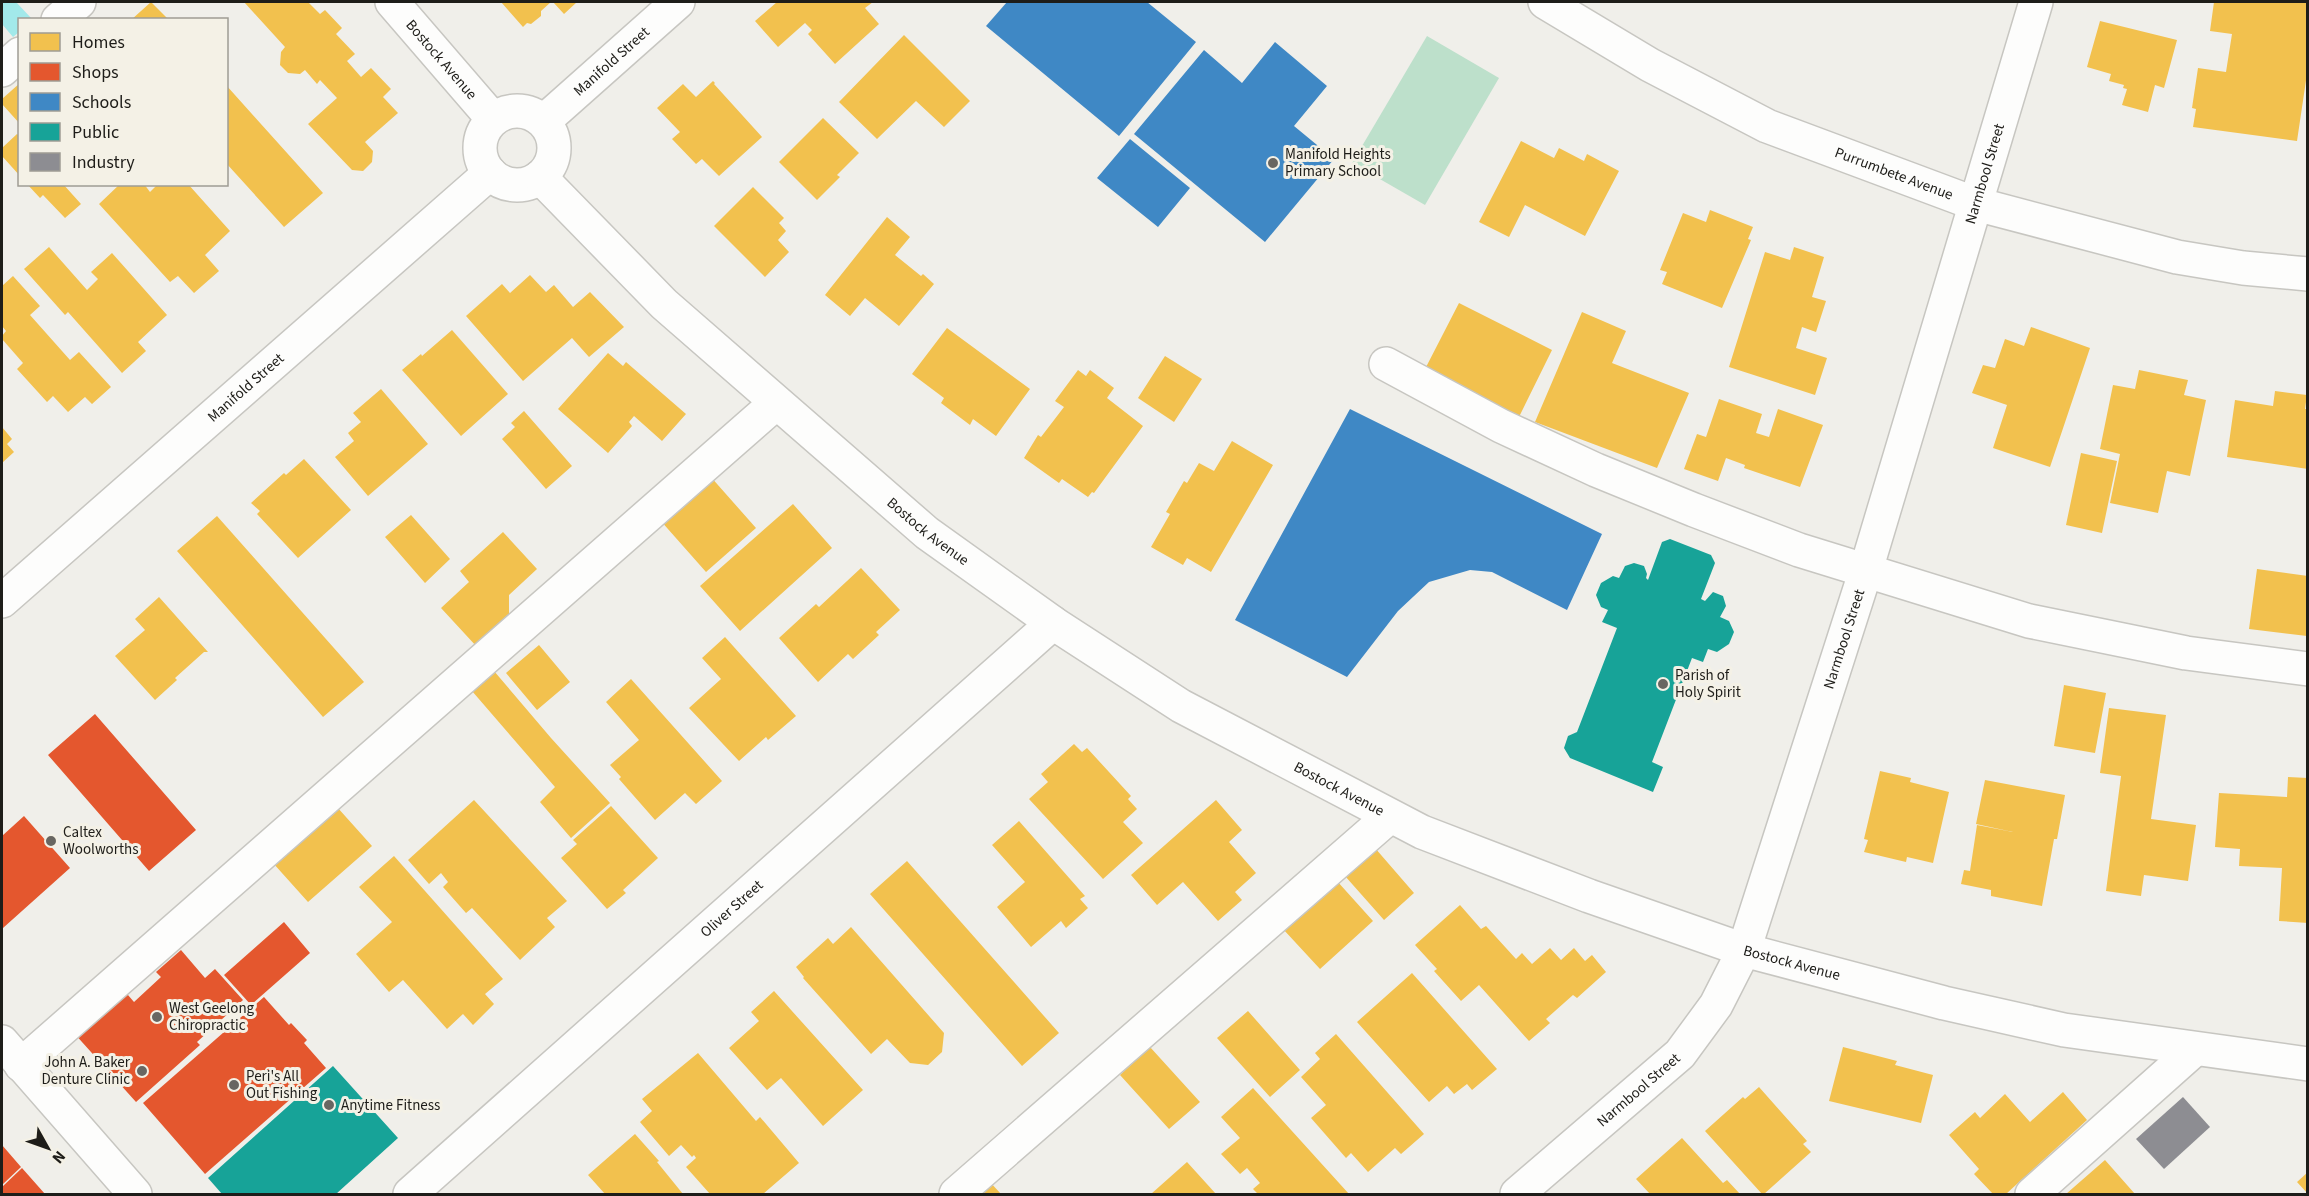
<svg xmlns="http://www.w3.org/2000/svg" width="2309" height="1196" font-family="'Source Sans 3',sans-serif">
	<rect width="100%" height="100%" fill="#f0efea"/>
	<path fill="#bde0cb" d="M 1427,36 L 1499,78 L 1425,205 L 1352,163 Z"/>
	<path fill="#a2e9ea" d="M 2,2 L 16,2 L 32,19 L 20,20 L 19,32 L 13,37 L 2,24 Z"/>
	<path fill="#f2c14e" d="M 151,2 L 169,20 L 131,20 Z
		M 244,2 L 308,2 L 320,14 L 325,10 L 342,28 L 336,34 L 355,54 L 347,61 L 361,77 L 371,68 L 391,89 L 383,97 L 398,113 L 365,142 L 373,151 L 372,162 L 363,171 L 352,170 L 308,124 L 337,98 L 320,80 L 317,84 L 305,70 L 300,74 L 288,73 L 280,65 L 281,52 L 285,47 Z
		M 501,2 L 551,2 L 541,11 L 541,16 L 531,24 L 527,23 L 523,27 Z
		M 553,2 L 577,2 L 564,14 Z
		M 777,2 L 873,2 L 865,8 L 879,24 L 835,64 L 808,34 L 812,30 L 805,23 L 778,47 L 755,21 Z
		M 2214,2 L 2308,2 L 2308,67 L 2297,141 L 2193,127 L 2196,109 L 2192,108 L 2198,68 L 2226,72 L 2232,34 L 2210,31 Z
		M 2100,21 L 2177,40 L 2164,88 L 2155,85 L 2148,112 L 2122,105 L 2127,89 L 2123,88 L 2124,85 L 2109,81 L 2111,74 L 2087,67 Z
		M 904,35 L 970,101 L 944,127 L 916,101 L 877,139 L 839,102 Z
		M 713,81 L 715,83 L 714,84 L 762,137 L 719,176 L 702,159 L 696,164 L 672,139 L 680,132 L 657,108 L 683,84 L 696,97 Z
		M 20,83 L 20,124 L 2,104 L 2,99 Z
		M 226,85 L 323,193 L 284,227 L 226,163 Z
		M 823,118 L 859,153 L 837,175 L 840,177 L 817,200 L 779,162 Z
		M 17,134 L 20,136 L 20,176 L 2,156 L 2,148 Z
		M 1521,141 L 1554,158 L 1559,148 L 1584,161 L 1587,154 L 1619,171 L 1585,236 L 1525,205 L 1509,237 L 1479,222 Z
		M 27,184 L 63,184 L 81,204 L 65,218 L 43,195 L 40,198 Z
		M 120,184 L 144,184 L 150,192 L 158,184 L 188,184 L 230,231 L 205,255 L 219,271 L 194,293 L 178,276 L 170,282 L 99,204 Z
		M 753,187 L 784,218 L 779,223 L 786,231 L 778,240 L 789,252 L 765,277 L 714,226 Z
		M 1710,210 L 1753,227 L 1748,239 L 1751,240 L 1722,308 L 1662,284 L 1667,272 L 1660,270 L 1683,213 L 1706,222 Z
		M 887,217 L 910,237 L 895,255 L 921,276 L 923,274 L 934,284 L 899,326 L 865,298 L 850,316 L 825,295 Z
		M 49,247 L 87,290 L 98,279 L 91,272 L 112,253 L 167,315 L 138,342 L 146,351 L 122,373 L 68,312 L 65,315 L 24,269 Z
		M 1794,247 L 1824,257 L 1812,297 L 1826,301 L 1816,332 L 1802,327 L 1796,348 L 1827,358 L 1815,395 L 1729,367 L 1765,252 L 1790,260 Z
		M 530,275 L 546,292 L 554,285 L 573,307 L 590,292 L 624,327 L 589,357 L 572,338 L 523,381 L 466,316 L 502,284 L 510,293 Z
		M 13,276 L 40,306 L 30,315 L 70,360 L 79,352 L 111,387 L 92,404 L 85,397 L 68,412 L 53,396 L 47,402 L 17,369 L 23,363 L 2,339 L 2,336 L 6,331 L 2,326 L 2,286 Z
		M 1459,303 L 1552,350 L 1518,419 L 1424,371 Z
		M 1582,312 L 1626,331 L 1612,363 L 1689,393 L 1657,468 L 1535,422 Z
		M 2031,327 L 2090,348 L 2050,467 L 1993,448 L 2007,405 L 1972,393 L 1983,365 L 1995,368 L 2005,339 L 2024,346 Z
		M 947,328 L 1030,389 L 996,436 L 973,419 L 970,425 L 941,403 L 944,398 L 912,374 Z
		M 452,330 L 508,394 L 461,436 L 402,370 L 421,354 L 422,356 Z
		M 608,353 L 623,366 L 626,362 L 686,414 L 662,441 L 634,416 L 629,422 L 632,426 L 608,453 L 558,409 Z
		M 1165,356 L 1202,379 L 1174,422 L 1138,398 Z
		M 1078,370 L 1086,376 L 1090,370 L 1114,388 L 1107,398 L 1143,426 L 1094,493 L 1092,492 L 1088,497 L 1062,479 L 1059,483 L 1024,458 L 1038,435 L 1041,437 L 1064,407 L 1055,401 Z
		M 2139,370 L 2188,380 L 2184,395 L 2206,400 L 2190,476 L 2167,471 L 2158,513 L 2110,503 L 2120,454 L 2100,449 L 2113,385 L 2135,389 Z
		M 381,389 L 428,444 L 368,496 L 335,457 L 354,441 L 348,433 L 361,422 L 353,413 Z
		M 2275,391 L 2307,395 L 2305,409 L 2308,409 L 2308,469 L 2227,457 L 2235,400 L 2273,406 Z
		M 1719,399 L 1762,414 L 1756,433 L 1769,437 L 1778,409 L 1823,425 L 1800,487 L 1744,468 L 1745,465 L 1726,458 L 1718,481 L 1684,469 L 1697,434 L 1706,437 Z
		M 524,411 L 572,466 L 546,489 L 502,439 L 515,427 L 511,423 Z
		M 2,427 L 12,439 L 7,444 L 14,452 L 2,463 Z
		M 1232,441 L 1273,465 L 1211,572 L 1187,558 L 1183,565 L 1151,547 L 1170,514 L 1166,512 L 1184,481 L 1187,483 L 1199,463 L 1214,471 Z
		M 2081,453 L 2117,461 L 2102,533 L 2066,525 Z
		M 304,459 L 351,510 L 298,558 L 257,514 L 260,511 L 251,503 L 284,473 L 286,475 Z
		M 710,476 L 756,528 L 706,572 L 660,520 Z
		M 793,504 L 832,548 L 740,631 L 700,586 Z
		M 411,515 L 450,559 L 425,583 L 385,537 Z
		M 217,516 L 364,682 L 323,717 L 177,551 Z
		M 503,532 L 537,569 L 509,595 L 509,617 L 477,647 L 441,608 L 469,582 L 460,571 Z
		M 861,568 L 900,610 L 876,632 L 879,635 L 853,659 L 848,654 L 818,682 L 779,638 L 816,604 L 819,607 Z
		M 2257,569 L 2308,576 L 2307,636 L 2249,629 Z
		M 159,597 L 208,652 L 204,652 L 175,678 L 177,680 L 155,700 L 115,656 L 145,630 L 135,619 Z
		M 725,637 L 796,716 L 768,740 L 766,737 L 739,761 L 689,708 L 721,679 L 702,658 Z
		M 539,645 L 570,682 L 537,710 L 506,673 Z
		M 494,671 L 551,738 L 610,803 L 571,838 L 540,802 L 555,787 L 472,691 Z
		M 631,679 L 722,781 L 696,804 L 685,793 L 655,820 L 619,779 L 621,777 L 610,765 L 639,740 L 606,702 Z
		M 2064,685 L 2106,693 L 2095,753 L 2054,746 Z
		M 2109,708 L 2166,715 L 2151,819 L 2196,825 L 2188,881 L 2144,875 L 2141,896 L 2106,891 L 2121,776 L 2100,773 Z
		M 1074,744 L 1082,752 L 1087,748 L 1131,796 L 1128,799 L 1137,809 L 1123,822 L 1143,843 L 1103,879 L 1029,799 L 1048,782 L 1041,774 Z
		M 1880,771 L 1911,778 L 1910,782 L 1949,792 L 1933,863 L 1907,857 L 1906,862 L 1864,852 L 1868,840 L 1864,839 Z
		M 2288,777 L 2308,778 L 2308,923 L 2279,921 L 2282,868 L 2239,866 L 2240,849 L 2215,847 L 2219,793 L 2287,797 Z
		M 1985,780 L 2065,795 L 2057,839 L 2054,839 L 2042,906 L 1991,896 L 1991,890 L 1961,884 L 1964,870 L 1970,871 L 1977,825 L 2013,832 L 1976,824 Z
		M 474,800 L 567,901 L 547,918 L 555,927 L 520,960 L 472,908 L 466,913 L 443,887 L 448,882 L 441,873 L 429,884 L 408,860 Z
		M 1216,800 L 1242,830 L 1229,842 L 1256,873 L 1235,892 L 1242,900 L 1218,921 L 1183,882 L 1157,905 L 1131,875 Z
		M 611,806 L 658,858 L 623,890 L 626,893 L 607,909 L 561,858 L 577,844 L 573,840 Z
		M 337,807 L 372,846 L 308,902 L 273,863 Z
		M 1019,821 L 1085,896 L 1080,899 L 1088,908 L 1066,928 L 1061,921 L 1031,947 L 997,907 L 1025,882 L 992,845 Z
		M 1375,848 L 1414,893 L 1384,920 L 1345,876 Z
		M 394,856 L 503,979 L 485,994 L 494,1004 L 473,1025 L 463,1014 L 447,1029 L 403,980 L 389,992 L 356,954 L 392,922 L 359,887 Z
		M 907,861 L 1059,1033 L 1022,1066 L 870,894 Z
		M 1337,881 L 1373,921 L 1320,969 L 1283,929 Z
		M 1460,905 L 1481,929 L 1486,926 L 1516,959 L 1522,953 L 1532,964 L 1550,948 L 1561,960 L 1574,948 L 1585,961 L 1592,955 L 1606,972 L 1577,998 L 1573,995 L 1546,1019 L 1550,1023 L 1529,1041 L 1479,985 L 1461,1001 L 1434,971 L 1437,969 L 1415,945 Z
		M 851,927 L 944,1033 L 942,1052 L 928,1065 L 910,1063 L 887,1039 L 871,1054 L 803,978 L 804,977 L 796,967 L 828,938 L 833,944 Z
		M 1412,973 L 1497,1069 L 1472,1090 L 1467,1084 L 1454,1094 L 1447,1086 L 1429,1102 L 1357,1022 Z
		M 774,991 L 863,1090 L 823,1126 L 781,1078 L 767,1090 L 729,1048 L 759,1021 L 751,1012 Z
		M 1248,1011 L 1300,1070 L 1270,1097 L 1217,1038 Z
		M 1336,1034 L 1424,1134 L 1401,1154 L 1395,1148 L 1368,1172 L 1351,1153 L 1346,1158 L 1311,1118 L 1326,1105 L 1301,1077 L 1320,1059 L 1315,1053 Z
		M 1150,1047 L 1200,1102 L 1169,1129 L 1120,1075 Z
		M 1843,1047 L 1897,1061 L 1895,1065 L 1933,1075 L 1921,1123 L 1829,1101 Z
		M 698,1053 L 756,1121 L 760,1117 L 799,1163 L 763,1194 L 710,1194 L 686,1167 L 696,1158 L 694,1155 L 692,1157 L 681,1145 L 669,1156 L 640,1122 L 652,1111 L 642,1099 Z
		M 1759,1087 L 1807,1141 L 1803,1144 L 1811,1152 L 1764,1194 L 1762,1194 L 1705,1131 L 1743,1097 L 1745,1099 Z
		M 1253,1088 L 1349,1194 L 1258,1194 L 1253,1189 L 1260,1183 L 1247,1168 L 1240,1174 L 1221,1154 L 1240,1138 L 1221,1117 Z
		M 2063,1092 L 2087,1120 L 2006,1194 L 1993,1194 L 1974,1174 L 1979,1169 L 1949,1135 L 1975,1112 L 1980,1118 L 2005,1094 L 2030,1122 Z
		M 635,1134 L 659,1161 L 657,1162 L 683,1194 L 605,1194 L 588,1175 Z
		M 1682,1138 L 1723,1183 L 1727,1180 L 1740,1194 L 1650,1194 L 1636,1179 Z
		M 2105,1160 L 2135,1194 L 2066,1194 Z
		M 1187,1162 L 1216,1194 L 1151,1194 Z
		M 2308,1172 L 2308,1194 L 2297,1182 Z
		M 989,1181 L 1001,1194 L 973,1194 Z"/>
	<path fill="#e4572e" d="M 95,714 L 196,830 L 149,871 L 48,755 Z
		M 24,816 L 70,868 L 3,928 L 2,836 Z
		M 284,922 L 310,953 L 251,1005 L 224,975 Z
		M 181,950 L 205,978 L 215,969 L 243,1000 L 197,1042 L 200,1045 L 136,1102 L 73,1032 L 122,988 L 134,1002 L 161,977 L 156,972 Z
		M 264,997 L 289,1025 L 291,1023 L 307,1040 L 304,1043 L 326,1068 L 205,1174 L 143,1103 Z
		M 2,1145 L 21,1167 L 2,1185 Z
		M 22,1168 L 45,1194 L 2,1194 L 2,1187 Z"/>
	<path fill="#3f88c5" d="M 1007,2 L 1147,2 L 1196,42 L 1119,136 L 986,26 Z
		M 1275,42 L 1327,86 L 1294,126 L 1334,159 L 1265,242 L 1134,134 L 1204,50 L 1242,83 Z
		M 1130,139 L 1190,188 L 1158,227 L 1097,178 Z
		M 1350,409 L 1602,534 L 1567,610 L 1492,572 L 1470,570 L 1429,582 L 1398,611 L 1347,677 L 1235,620 Z"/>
	<path fill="#17a398" d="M 1670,539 L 1711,555 L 1715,563 L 1701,599 L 1705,601 L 1713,592 L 1723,596 L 1726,606 L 1720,617 L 1729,621 L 1734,632 L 1729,644 L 1717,652 L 1708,649 L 1703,662 L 1692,658 L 1652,762 L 1663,767 L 1653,792 L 1570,758 L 1564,748 L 1568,736 L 1577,732 L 1617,628 L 1602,622 L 1608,610 L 1601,607 L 1596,595 L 1601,583 L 1613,576 L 1619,578 L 1625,566 L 1634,563 L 1644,566 L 1647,574 L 1646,578 L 1648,580 L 1662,542 Z
		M 333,1066 L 398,1138 L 336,1194 L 222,1194 L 208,1178 Z"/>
	<path fill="#8d8d92" d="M 2183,1097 L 2210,1127 L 2164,1169 L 2136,1139 Z"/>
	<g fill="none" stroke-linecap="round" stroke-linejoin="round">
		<defs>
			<g id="minor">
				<path id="s1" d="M 392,2 L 493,119"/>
				<path id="s2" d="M 1545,2 L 1650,65 L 1767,126 L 1976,204 L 2177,257 L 2243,268 L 2308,274"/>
				<path d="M 58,20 L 79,2"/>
				<path d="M 2,70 L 20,54"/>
				<circle cx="517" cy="148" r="37"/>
				<path id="s3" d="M 544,121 L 678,2"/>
				<path id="s4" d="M 540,177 L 664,304 L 927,533 L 1053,623 L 1181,706 L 1422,832 L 1589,896 L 1744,950 L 1944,1003 L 2064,1030 L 2308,1064"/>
				<path d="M 1386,364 L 1501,426 L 1596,470 L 1694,510 L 1799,550 L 2029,621 L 2186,653 L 2308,669"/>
				<path id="s5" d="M 2,601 L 490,173"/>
				<path d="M 21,1065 L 776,403"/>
				<path id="s6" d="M 410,1194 L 1053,623"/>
				<path d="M 956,1194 L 1390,816"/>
				<path id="s7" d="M 1517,1194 L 1680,1054 L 1716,1005 L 1744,950 L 1866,570 L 2036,2"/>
				<path d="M 2032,1194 L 2195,1049"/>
			</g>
			<path id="major" d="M 2,1042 L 135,1194"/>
		</defs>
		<use href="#minor" stroke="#c7c6c1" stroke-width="36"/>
		<use href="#major" stroke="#c7c6c1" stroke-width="36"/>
		<use href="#minor" stroke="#fdfdfc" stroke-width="33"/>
		<use href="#major" stroke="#fdfdfc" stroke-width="33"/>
	</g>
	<g fill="#686662" stroke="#f4f1e6" stroke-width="2">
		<circle cx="1273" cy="163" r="6"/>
		<circle cx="1663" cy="684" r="6"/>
		<circle cx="51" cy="841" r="6"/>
		<circle cx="157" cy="1017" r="6"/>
		<circle cx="142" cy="1071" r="6"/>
		<circle cx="234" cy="1085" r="6"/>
		<circle cx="329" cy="1105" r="6"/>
	</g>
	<g text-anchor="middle" stroke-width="6" stroke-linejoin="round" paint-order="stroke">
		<g font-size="15" fill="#1e1d19" stroke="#f4f1e6">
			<text dy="5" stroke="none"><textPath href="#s1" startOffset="76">Bostock Avenue</textPath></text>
			<text dy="5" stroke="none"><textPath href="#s3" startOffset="90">Manifold Street</textPath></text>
			<text dy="5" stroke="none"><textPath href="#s2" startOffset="390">Purrumbete Avenue</textPath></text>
			<text dy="5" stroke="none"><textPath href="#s7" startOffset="1150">Narmbool Street</textPath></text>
			<text dy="5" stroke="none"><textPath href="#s5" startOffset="324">Manifold Street</textPath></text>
			<text dy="5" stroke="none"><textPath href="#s4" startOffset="526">Bostock Avenue</textPath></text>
			<text dy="5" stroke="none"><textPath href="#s7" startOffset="664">Narmbool Street</textPath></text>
			<text dy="5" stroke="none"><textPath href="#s4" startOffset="1012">Bostock Avenue</textPath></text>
			<text dy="5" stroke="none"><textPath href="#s6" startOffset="430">Oliver Street</textPath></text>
			<text dy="5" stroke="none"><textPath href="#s4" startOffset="1498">Bostock Avenue</textPath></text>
			<text dy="5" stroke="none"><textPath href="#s7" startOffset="160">Narmbool Street</textPath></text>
		</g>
		<g font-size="15" fill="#1e1d19" stroke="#f4f1e6" text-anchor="start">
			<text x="1285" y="159">Manifold Heights<tspan x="1285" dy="17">Primary School</tspan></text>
			<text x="1675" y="680">Parish of<tspan x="1675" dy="17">Holy Spirit</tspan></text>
			<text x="63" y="837">Caltex<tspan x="63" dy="17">Woolworths</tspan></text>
			<text x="169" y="1013">West Geelong<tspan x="169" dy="17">Chiropractic</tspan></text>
			<text x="130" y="1067" text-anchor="end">John A. Baker<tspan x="130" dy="17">Denture Clinic</tspan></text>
			<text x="246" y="1081">Peri's All<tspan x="246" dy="17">Out Fishing</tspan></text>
			<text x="341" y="1110">Anytime Fitness</text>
		</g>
	</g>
	<rect width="2309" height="1196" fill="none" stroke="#1e1d19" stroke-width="6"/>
	<rect x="18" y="18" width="210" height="168" fill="#f4f1e6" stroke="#9e9c94" stroke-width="1.5"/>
	<rect x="30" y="33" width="30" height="18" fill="#f2c14e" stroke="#9e9c94" stroke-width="1.5"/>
	<text x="72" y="48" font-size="18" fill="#1e1d19">Homes</text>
	<rect x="30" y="63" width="30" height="18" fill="#e4572e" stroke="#9e9c94" stroke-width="1.5"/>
	<text x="72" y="78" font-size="18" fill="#1e1d19">Shops</text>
	<rect x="30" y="93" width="30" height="18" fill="#3f88c5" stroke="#9e9c94" stroke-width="1.5"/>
	<text x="72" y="108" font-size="18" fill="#1e1d19">Schools</text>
	<rect x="30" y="123" width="30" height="18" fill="#17a398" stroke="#9e9c94" stroke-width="1.5"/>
	<text x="72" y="138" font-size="18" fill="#1e1d19">Public</text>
	<rect x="30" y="153" width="30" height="18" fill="#8d8d92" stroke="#9e9c94" stroke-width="1.5"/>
	<text x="72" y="168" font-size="18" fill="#1e1d19">Industry</text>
	<g transform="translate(48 1148) rotate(130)" stroke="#f4f1e6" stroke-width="4.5" paint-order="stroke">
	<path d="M0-4.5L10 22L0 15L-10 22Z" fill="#1e1d19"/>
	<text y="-9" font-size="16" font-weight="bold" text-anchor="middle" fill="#1e1d19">N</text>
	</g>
</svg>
